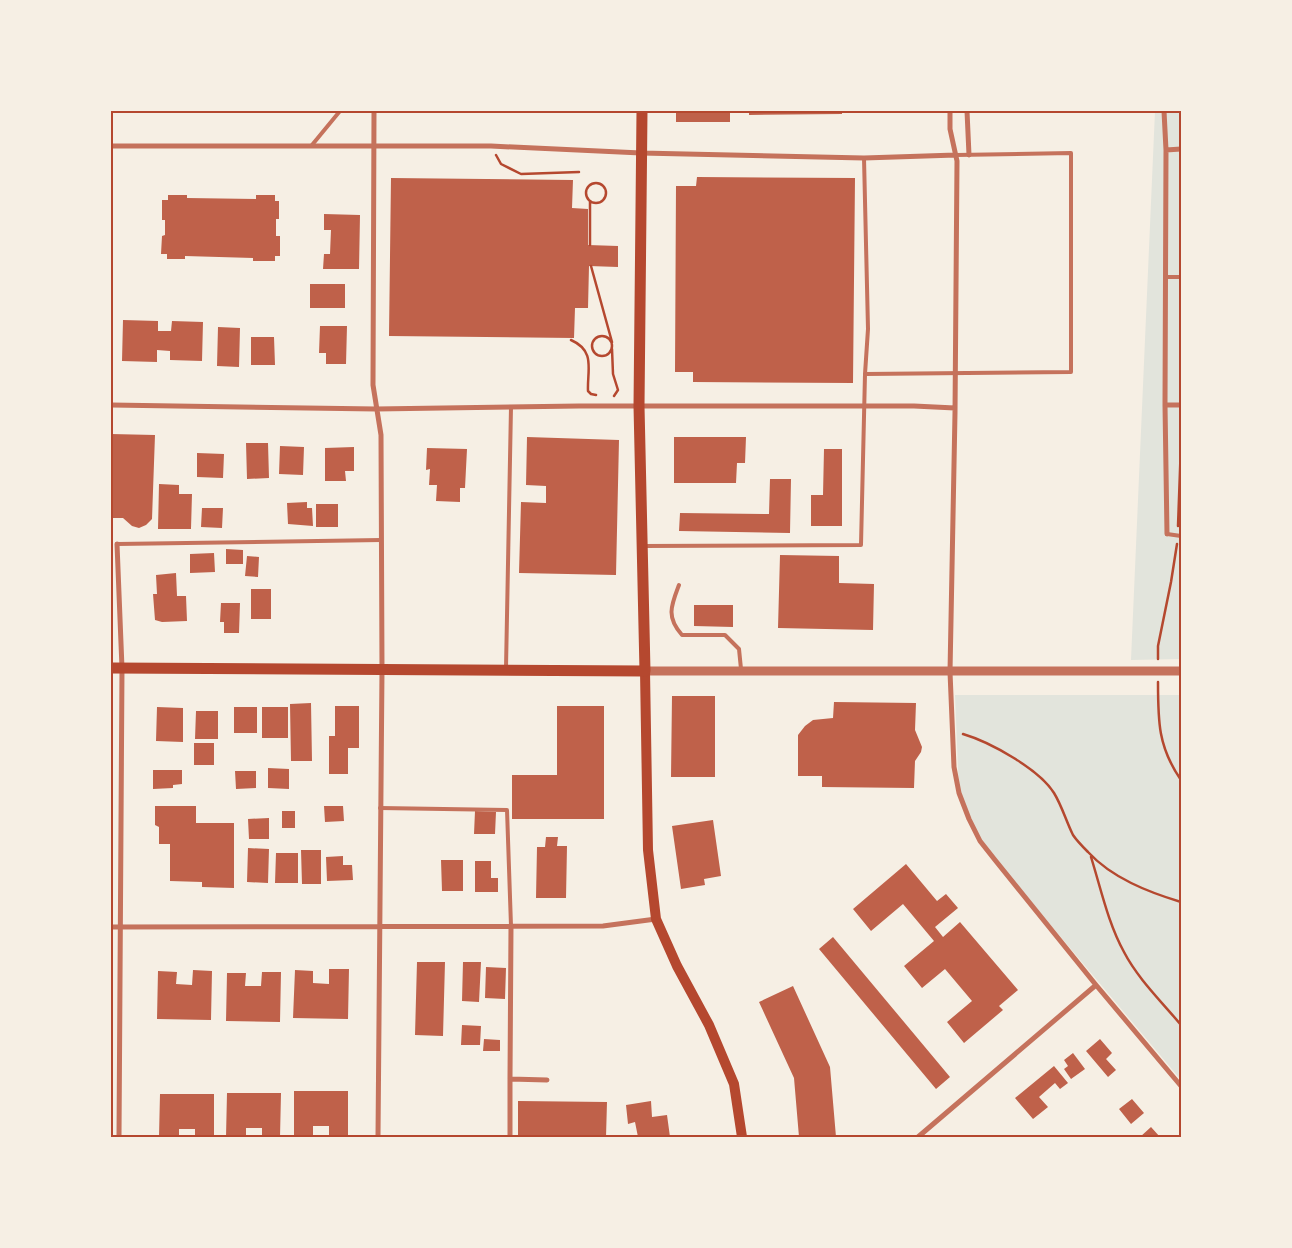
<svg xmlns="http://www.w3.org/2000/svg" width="1292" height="1248" font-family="Poppins,sans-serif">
	<rect width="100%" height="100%" fill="#f6efe4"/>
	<path fill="#e2e4dc" d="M 1155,111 L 1181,111 L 1181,659 L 1131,660 Z
		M 955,695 L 1181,695 L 1181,1080 L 980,841 L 959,793 Z"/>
	<path fill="#bf614a" d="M 676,111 L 730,111 L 730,122 L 676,122 Z
		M 749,111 L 842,111 L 842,114 L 749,115 Z
		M 697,177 L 855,178 L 853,383 L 693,382 L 693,372 L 675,372 L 676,186 L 696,186 Z
		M 391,178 L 573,180 L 572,208 L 588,209 L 588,245 L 618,246 L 618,267 L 589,266 L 588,308 L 575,308 L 574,338 L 389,336 Z
		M 168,195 L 187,195 L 187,198 L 256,199 L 256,195 L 275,195 L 275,201 L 279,201 L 279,219 L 276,219 L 276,236 L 280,236 L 280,256 L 275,256 L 275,261 L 253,261 L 253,258 L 185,256 L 185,259 L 167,259 L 167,254 L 161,254 L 162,236 L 165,235 L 165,220 L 162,220 L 162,200 L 168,200 Z
		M 324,214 L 360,215 L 359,269 L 323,269 L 324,254 L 330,254 L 331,230 L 324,230 Z
		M 310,284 L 345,284 L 345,308 L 310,308 Z
		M 123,320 L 158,321 L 158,331 L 171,331 L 172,321 L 203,322 L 202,361 L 170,360 L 170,351 L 157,350 L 157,362 L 122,361 Z
		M 320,326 L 347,326 L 346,364 L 326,364 L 326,353 L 319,353 Z
		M 218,327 L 240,328 L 239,367 L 217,366 Z
		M 251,337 L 274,337 L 275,365 L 251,365 Z
		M 111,434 L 155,435 L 152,519 L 146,525 L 139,528 L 132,526 L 123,518 L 111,518 Z
		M 527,437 L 619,440 L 616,575 L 519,573 L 521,502 L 546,503 L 546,486 L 526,485 Z
		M 674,437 L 746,437 L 745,463 L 737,463 L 736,483 L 674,483 Z
		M 246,443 L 268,443 L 269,478 L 247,479 Z
		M 280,446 L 304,447 L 303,475 L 279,474 Z
		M 354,447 L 354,471 L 345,471 L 346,481 L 325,481 L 325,448 Z
		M 427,448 L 467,449 L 465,488 L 460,488 L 460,502 L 436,501 L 437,485 L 429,485 L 430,469 L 426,470 Z
		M 824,449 L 842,449 L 842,526 L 811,526 L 811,495 L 823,495 Z
		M 197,453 L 224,454 L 223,478 L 197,477 Z
		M 770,479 L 791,479 L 790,533 L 679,531 L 680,513 L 769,514 Z
		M 159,484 L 179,485 L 179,494 L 192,494 L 191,529 L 158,529 Z
		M 307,502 L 307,508 L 312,508 L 313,526 L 288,524 L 287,503 Z
		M 316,504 L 338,504 L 338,527 L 316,527 Z
		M 202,508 L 223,508 L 222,528 L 201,527 Z
		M 226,549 L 243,550 L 243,564 L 226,564 Z
		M 214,553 L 215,572 L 190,573 L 190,554 Z
		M 780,555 L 839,556 L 839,583 L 874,584 L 873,630 L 778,628 Z
		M 247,556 L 259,557 L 258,577 L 245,576 Z
		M 176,573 L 177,596 L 186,596 L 187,621 L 162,622 L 155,620 L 153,594 L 157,594 L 156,575 Z
		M 251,589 L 271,589 L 271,619 L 251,619 Z
		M 221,603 L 240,603 L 239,633 L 224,633 L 224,622 L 220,622 Z
		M 694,605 L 733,605 L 733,627 L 694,626 Z
		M 672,696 L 715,696 L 715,777 L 671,777 Z
		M 834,702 L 916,703 L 915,730 L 922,747 L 921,752 L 915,761 L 914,788 L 822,787 L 822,776 L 798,776 L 798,735 L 805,726 L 813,720 L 833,718 Z
		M 311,703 L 312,761 L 291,761 L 290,704 Z
		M 335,706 L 359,706 L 359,748 L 348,748 L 348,774 L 329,774 L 329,736 L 335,736 Z
		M 557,706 L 604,706 L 604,819 L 512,819 L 512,775 L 557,775 Z
		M 157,707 L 183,708 L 183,742 L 156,741 Z
		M 234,707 L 257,707 L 257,733 L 234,733 Z
		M 262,707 L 288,707 L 288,738 L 262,738 Z
		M 196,711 L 218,711 L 218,739 L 195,739 Z
		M 194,743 L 214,743 L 214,765 L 194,765 Z
		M 268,768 L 289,769 L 289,789 L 268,788 Z
		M 153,770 L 182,770 L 182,784 L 173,785 L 173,788 L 153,789 Z
		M 235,771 L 256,771 L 256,788 L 236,789 Z
		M 155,806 L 196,806 L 196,823 L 234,823 L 234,888 L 202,887 L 202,882 L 170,881 L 170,844 L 159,844 L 159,827 L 155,825 Z
		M 324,806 L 343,806 L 344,821 L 325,822 Z
		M 282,811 L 295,811 L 295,828 L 282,828 Z
		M 475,811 L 496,812 L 495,834 L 474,834 Z
		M 269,818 L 269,839 L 249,839 L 248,819 Z
		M 713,820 L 721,876 L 704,879 L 705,885 L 681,889 L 672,826 Z
		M 546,837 L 558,837 L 557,846 L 567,846 L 566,898 L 536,898 L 537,847 L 545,847 Z
		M 248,848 L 269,849 L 268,883 L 247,882 Z
		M 301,850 L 321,850 L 321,884 L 302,884 Z
		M 276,853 L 298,853 L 298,883 L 275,883 Z
		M 343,856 L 343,865 L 352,865 L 353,880 L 327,881 L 326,857 Z
		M 441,860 L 463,860 L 463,891 L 442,891 Z
		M 475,861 L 491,861 L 491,878 L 498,878 L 498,892 L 475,892 Z
		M 906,864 L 937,901 L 946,894 L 958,908 L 935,927 L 943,937 L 960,922 L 1018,990 L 999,1006 L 1003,1010 L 964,1043 L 947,1022 L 972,1001 L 945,969 L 922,988 L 904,966 L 934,941 L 903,904 L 871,931 L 853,909 Z
		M 833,937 L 950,1077 L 936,1089 L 819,949 Z
		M 417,962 L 445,962 L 443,1036 L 415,1035 Z
		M 463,962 L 481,962 L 479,1002 L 462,1001 Z
		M 486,967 L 506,968 L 505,999 L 485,998 Z
		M 329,969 L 349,969 L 348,1019 L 293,1018 L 295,970 L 313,971 L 313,983 L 329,984 Z
		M 193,970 L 212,971 L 211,1020 L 157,1019 L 158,971 L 177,972 L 176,984 L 192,985 Z
		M 262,972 L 281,972 L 280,1022 L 226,1021 L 227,973 L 246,973 L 245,986 L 261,986 Z
		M 793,986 L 830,1067 L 836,1137 L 799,1137 L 794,1078 L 759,1002 Z
		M 462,1025 L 481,1026 L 480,1045 L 461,1045 Z
		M 484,1039 L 500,1040 L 500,1051 L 483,1051 Z
		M 1100,1039 L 1112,1053 L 1106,1059 L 1116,1070 L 1108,1077 L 1086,1051 Z
		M 1073,1053 L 1085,1069 L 1071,1079 L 1064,1069 L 1068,1066 L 1064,1060 Z
		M 1054,1066 L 1068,1083 L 1060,1089 L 1055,1083 L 1039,1097 L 1048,1107 L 1033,1119 L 1015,1098 Z
		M 294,1091 L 348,1091 L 348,1137 L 329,1137 L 329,1126 L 313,1126 L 313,1137 L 294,1137 Z
		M 227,1093 L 281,1093 L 280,1137 L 262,1137 L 262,1128 L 246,1128 L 246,1137 L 226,1137 Z
		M 160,1094 L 214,1094 L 214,1137 L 195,1137 L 195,1129 L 179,1129 L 179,1137 L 159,1137 Z
		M 1132,1099 L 1144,1113 L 1131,1124 L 1119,1109 Z
		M 518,1101 L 607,1102 L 606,1137 L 518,1137 Z
		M 651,1101 L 652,1117 L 667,1115 L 670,1137 L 638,1137 L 635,1122 L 628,1124 L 626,1105 Z
		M 1151,1127 L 1160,1137 L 1140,1137 Z"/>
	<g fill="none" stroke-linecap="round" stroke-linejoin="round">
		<path stroke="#b5482f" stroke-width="2.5" d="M 496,155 L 501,164 L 521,174 L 579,172
			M586 193a10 10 0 1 1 20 0a10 10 0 1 1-20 0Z
			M 590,245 L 590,202
			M 591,266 L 612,342
			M592 346a10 10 0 1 1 20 0a10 10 0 1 1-20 0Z
			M 571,340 C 596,351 587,370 588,391 L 591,394 L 596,395
			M 612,349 L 613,374 L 618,390 L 614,396
			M 1178,526 L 1181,443
			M 1158,659 L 1158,646 L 1171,582 L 1177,544
			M 1158,682 C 1158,721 1158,747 1181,780
			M 963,734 C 990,742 1039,769 1054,793 C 1062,806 1066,821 1073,835 C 1077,841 1083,847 1088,852 C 1112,878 1148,892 1181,902
			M 1091,857 C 1101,889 1108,923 1124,952 C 1138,979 1162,1002 1181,1025"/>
		<path stroke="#c5725c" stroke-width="4" d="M 312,145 L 340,111
			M 1166,277 L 1181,277
			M 865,374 L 1071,372 L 1071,153 L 956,155
			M 1167,534 L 1181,536
			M 117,544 L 381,540
			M 643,546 L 861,545 L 865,374 L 868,329 L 864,158
			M 679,585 C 671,606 666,617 682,635 L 725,635 L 739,649 L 741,669
			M 506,668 L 511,407
			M 380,808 L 507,810 L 511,926"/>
		<path stroke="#c5725c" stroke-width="5" d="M 374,111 L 373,385 L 381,435 L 382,670 L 378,1137
			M 950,111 L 950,129 L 957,161 L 955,413 L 950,672 L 954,767 L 959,793 L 969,819 L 980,841 L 995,860 L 1096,985 L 1181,1086
			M 967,111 L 969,155
			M 1164,111 L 1166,150 L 1165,405 L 1167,534
			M 111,146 L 491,146 L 641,153 L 864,158 L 956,155
			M 1166,150 L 1181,149
			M 111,405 L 376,409 L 579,406 L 914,406 L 955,408
			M 1165,405 L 1181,405
			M 117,544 L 122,668 L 119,1137
			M 111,927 L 603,926 L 656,919
			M 510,1079 L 511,926
			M 510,1137 L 510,1079 L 547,1080
			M 918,1137 L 1096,985"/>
		<path stroke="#c5725c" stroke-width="9" d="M 645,671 L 1181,671"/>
		<path stroke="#b5482f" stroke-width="10" d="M 645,671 L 648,850 L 656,919 L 677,966 L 709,1025 L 734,1084 L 742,1137"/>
		<path stroke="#b5482f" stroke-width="11" d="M 111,668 L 645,671 L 639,406 L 642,111"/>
	</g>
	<rect width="1292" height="1248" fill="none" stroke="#f6efe4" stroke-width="225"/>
	<rect x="112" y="112" width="1068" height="1024" fill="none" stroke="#b5482f" stroke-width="2"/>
</svg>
